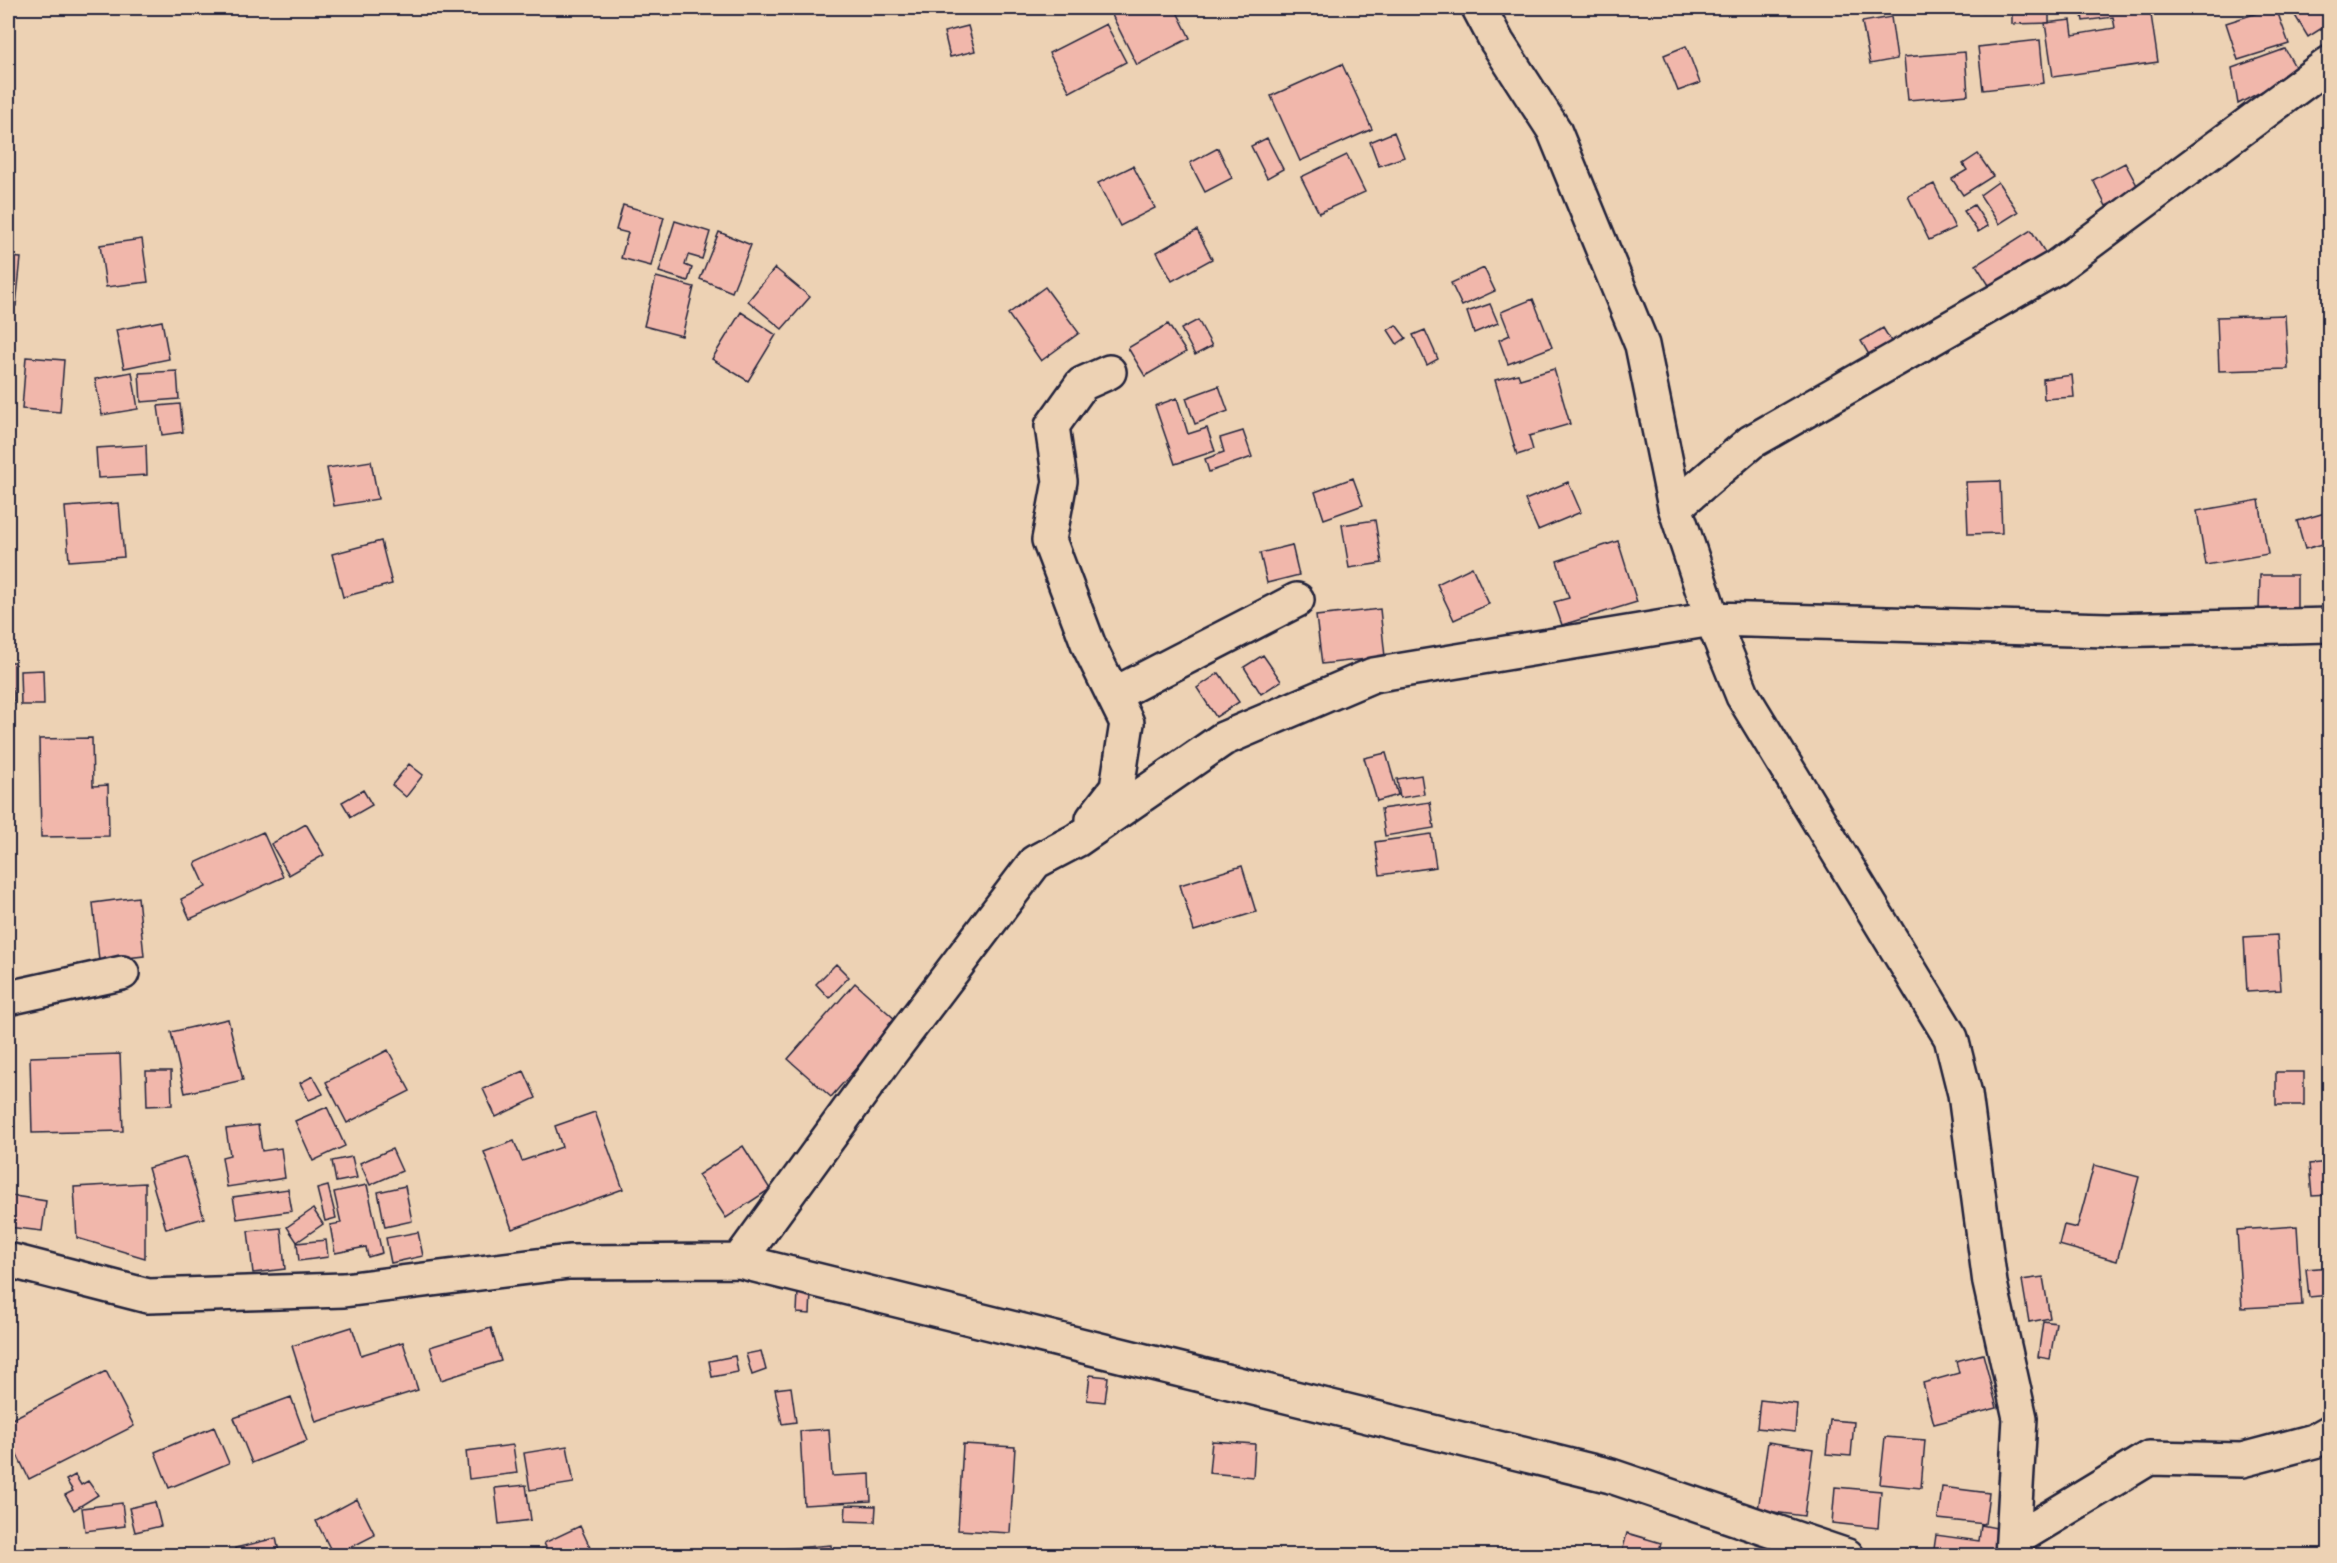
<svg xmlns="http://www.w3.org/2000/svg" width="2337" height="1563" font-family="Pangolin,sans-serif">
	<rect width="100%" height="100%" fill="#edd2b4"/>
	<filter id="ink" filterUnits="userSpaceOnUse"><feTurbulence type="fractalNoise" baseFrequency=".0167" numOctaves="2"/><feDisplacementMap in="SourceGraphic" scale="12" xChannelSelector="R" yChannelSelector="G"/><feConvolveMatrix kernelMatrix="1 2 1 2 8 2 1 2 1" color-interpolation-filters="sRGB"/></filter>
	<g filter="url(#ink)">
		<path fill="#f1b7ab" stroke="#22223b" stroke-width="1.5" d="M 1128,8 L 1175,8 L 1190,38 L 1137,65 L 1112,15 Z
			M 1968,8 L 2004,8 L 2004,11 L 1968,12 Z
			M 2012,8 L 2049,8 L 2049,23 L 2012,24 Z
			M 2081,8 L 2150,8 L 2158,62 L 2053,77 L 2045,23 L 2071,20 L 2073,35 L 2115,28 L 2113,17 L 2083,21 Z
			M 2273,8 L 2276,8 L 2289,44 L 2238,60 L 2226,23 Z
			M 2294,8 L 2330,8 L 2330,23 L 2308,37 L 2291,9 Z
			M 1891,17 L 1897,59 L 1870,64 L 1862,22 Z
			M 1106,24 L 1126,62 L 1070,92 L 1049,53 Z
			M 968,26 L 975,51 L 950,57 L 944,32 Z
			M 2040,40 L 2044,83 L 1983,90 L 1978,47 Z
			M 1686,46 L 1700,83 L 1678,91 L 1664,55 Z
			M 2285,49 L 2298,72 L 2238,104 L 2232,68 Z
			M 1965,52 L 1968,95 L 1908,100 L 1904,57 Z
			M 1342,64 L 1372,129 L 1300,161 L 1271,96 Z
			M 1394,132 L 1404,157 L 1379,166 L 1370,142 Z
			M 1267,138 L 1283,169 L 1267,178 L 1251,146 Z
			M 1218,148 L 1232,178 L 1205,192 L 1190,163 Z
			M 1978,154 L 1993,176 L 1963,195 L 1952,179 L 1967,170 L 1963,164 Z
			M 1347,155 L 1365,192 L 1319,213 L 1301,177 Z
			M 2125,163 L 2139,189 L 2106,206 L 2093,180 Z
			M 1133,166 L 1155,208 L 1120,226 L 1098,183 Z
			M 1998,182 L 2018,212 L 1999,224 L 1980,195 Z
			M 1934,184 L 1955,228 L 1929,240 L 1908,196 Z
			M 623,205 L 664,217 L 651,266 L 621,258 L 628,233 L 616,230 Z
			M 1974,205 L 1988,226 L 1978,232 L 1964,211 Z
			M 675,221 L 710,232 L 702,259 L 688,255 L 685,265 L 692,268 L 688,281 L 659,272 Z
			M 1197,230 L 1212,259 L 1172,281 L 1157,252 Z
			M 2031,230 L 2051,262 L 1996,296 L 1976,265 Z
			M 719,232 L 751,245 L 732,292 L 700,279 Z
			M 142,239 L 148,282 L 106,287 L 100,245 Z
			M 8,257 L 21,258 L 16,306 L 8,305 Z
			M 775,268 L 810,297 L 782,329 L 748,301 Z
			M 1484,268 L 1495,291 L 1462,306 L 1451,283 Z
			M 656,277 L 694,287 L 682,336 L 644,326 Z
			M 1045,287 L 1079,333 L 1041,361 L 1008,314 Z
			M 1533,299 L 1552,347 L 1508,364 L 1499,340 L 1510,335 L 1501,312 Z
			M 1490,304 L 1498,323 L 1474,333 L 1467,312 Z
			M 741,312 L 776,335 L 748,381 L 712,359 Z
			M 2285,315 L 2288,369 L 2219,371 L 2217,317 Z
			M 1198,320 L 1212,346 L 1195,355 L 1181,329 Z
			M 162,321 L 169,359 L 124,368 L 116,330 Z
			M 1168,324 L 1186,352 L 1145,376 L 1128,348 Z
			M 1396,325 L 1406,338 L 1397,344 L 1388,330 Z
			M 1883,328 L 1894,346 L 1872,360 L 1861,341 Z
			M 1425,330 L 1438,359 L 1427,365 L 1413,335 Z
			M 26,357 L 64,360 L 60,412 L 22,409 Z
			M 1554,369 L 1570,424 L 1529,436 L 1533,450 L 1517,455 L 1495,380 L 1518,374 L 1520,379 Z
			M 177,371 L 179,399 L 141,402 L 139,373 Z
			M 132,372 L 138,409 L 102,415 L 95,379 Z
			M 2072,375 L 2074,397 L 2044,399 L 2043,379 Z
			M 1219,386 L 1228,411 L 1195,424 L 1186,398 Z
			M 1177,398 L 1188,434 L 1207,428 L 1215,451 L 1175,464 L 1155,406 Z
			M 180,404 L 183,432 L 162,435 L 158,406 Z
			M 1243,431 L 1252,457 L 1209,472 L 1205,459 L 1224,452 L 1220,438 Z
			M 146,445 L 147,475 L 98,478 L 96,448 Z
			M 371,461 L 378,499 L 334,506 L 327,468 Z
			M 1353,478 L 1363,505 L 1324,519 L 1315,492 Z
			M 2000,481 L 2002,533 L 1968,534 L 1966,482 Z
			M 1568,482 L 1581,512 L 1538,530 L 1525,500 Z
			M 2259,500 L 2268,554 L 2206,565 L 2197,511 Z
			M 119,503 L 124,557 L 69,561 L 65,507 Z
			M 2325,513 L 2330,529 L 2330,542 L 2305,549 L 2297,521 Z
			M 1375,520 L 1382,563 L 1349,568 L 1342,525 Z
			M 381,541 L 392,584 L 343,597 L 332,554 Z
			M 1618,541 L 1637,602 L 1562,625 L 1554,602 L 1569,598 L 1557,561 Z
			M 1292,545 L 1299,575 L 1267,583 L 1260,553 Z
			M 1472,567 L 1489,604 L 1454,620 L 1437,584 Z
			M 2260,575 L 2297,575 L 2297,611 L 2259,611 Z
			M 1380,609 L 1385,657 L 1322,664 L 1316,616 Z
			M 1263,655 L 1281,681 L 1261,694 L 1244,667 Z
			M 8,662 L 14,662 L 14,701 L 8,701 Z
			M 43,670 L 44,705 L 21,705 L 20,671 Z
			M 1219,673 L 1239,702 L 1216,717 L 1197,688 Z
			M 92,738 L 93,786 L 108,785 L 109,836 L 41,837 L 39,739 Z
			M 1386,753 L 1398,795 L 1377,801 L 1364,758 Z
			M 409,764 L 423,775 L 406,797 L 392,785 Z
			M 1421,775 L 1424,794 L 1400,798 L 1397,779 Z
			M 363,790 L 372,805 L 351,817 L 342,802 Z
			M 1430,802 L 1434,828 L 1385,836 L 1381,809 Z
			M 306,824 L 324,855 L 289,875 L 271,844 Z
			M 263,832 L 283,877 L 190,919 L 181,899 L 206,887 L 195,863 Z
			M 1431,834 L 1436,867 L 1380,875 L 1375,842 Z
			M 1242,866 L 1256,912 L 1194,931 L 1180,885 Z
			M 138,897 L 144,956 L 99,961 L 93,903 Z
			M 2277,935 L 2281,990 L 2247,992 L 2244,937 Z
			M 836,964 L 849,977 L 829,998 L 816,984 Z
			M 855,983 L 897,1021 L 831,1097 L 788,1059 Z
			M 228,1019 L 243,1080 L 185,1093 L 171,1032 Z
			M 388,1050 L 410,1091 L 347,1123 L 326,1082 Z
			M 120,1054 L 123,1131 L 32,1133 L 30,1057 Z
			M 146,1071 L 171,1071 L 172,1105 L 147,1106 Z
			M 524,1071 L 536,1098 L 496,1117 L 483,1089 Z
			M 2276,1072 L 2304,1072 L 2304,1105 L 2276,1105 Z
			M 313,1076 L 323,1094 L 309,1100 L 300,1083 Z
			M 327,1107 L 345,1146 L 313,1161 L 295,1121 Z
			M 595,1112 L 623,1189 L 512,1229 L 484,1152 L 514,1141 L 522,1161 L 562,1147 L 555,1126 Z
			M 258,1125 L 262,1151 L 281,1148 L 285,1178 L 227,1187 L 222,1157 L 230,1155 L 226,1129 Z
			M 743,1146 L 770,1189 L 726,1218 L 698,1175 Z
			M 392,1149 L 402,1171 L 370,1185 L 360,1163 Z
			M 186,1157 L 204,1218 L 166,1229 L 148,1168 Z
			M 352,1157 L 357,1178 L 336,1182 L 332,1161 Z
			M 2330,1162 L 2330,1195 L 2312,1196 L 2309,1164 Z
			M 2094,1165 L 2139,1177 L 2117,1261 L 2059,1245 L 2064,1225 L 2077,1228 Z
			M 145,1183 L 145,1258 L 77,1238 L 74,1187 Z
			M 367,1185 L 382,1253 L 368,1257 L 366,1247 L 335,1253 L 330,1225 L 341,1223 L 334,1192 Z
			M 328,1186 L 336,1218 L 325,1221 L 317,1189 Z
			M 405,1186 L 412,1221 L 385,1227 L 378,1192 Z
			M 288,1189 L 292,1211 L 237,1219 L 233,1197 Z
			M 8,1195 L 46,1201 L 42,1231 L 8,1227 Z
			M 313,1209 L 323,1224 L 297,1242 L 287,1227 Z
			M 2297,1226 L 2302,1305 L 2242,1308 L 2237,1230 Z
			M 281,1228 L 285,1269 L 253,1273 L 248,1231 Z
			M 418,1232 L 423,1256 L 391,1263 L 386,1238 Z
			M 326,1240 L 328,1257 L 299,1261 L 297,1243 Z
			M 2330,1267 L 2330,1295 L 2309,1297 L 2306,1269 Z
			M 2043,1277 L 2050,1318 L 2029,1322 L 2022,1280 Z
			M 798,1291 L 811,1292 L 810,1314 L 797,1313 Z
			M 2043,1321 L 2056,1323 L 2050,1359 L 2038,1357 Z
			M 352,1327 L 361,1355 L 403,1342 L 418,1390 L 316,1422 L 292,1346 Z
			M 491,1328 L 501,1361 L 441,1380 L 430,1347 Z
			M 761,1351 L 766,1370 L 752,1375 L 746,1354 Z
			M 1983,1354 L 1997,1408 L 1934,1424 L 1923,1383 L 1959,1373 L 1956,1361 Z
			M 735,1356 L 738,1372 L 712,1377 L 709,1361 Z
			M 106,1371 L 134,1426 L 29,1479 L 8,1436 L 8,1421 Z
			M 1090,1375 L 1108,1377 L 1105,1402 L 1087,1400 Z
			M 791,1387 L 796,1422 L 782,1424 L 775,1389 Z
			M 291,1397 L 307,1441 L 252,1463 L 234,1418 Z
			M 1760,1400 L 1797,1404 L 1795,1432 L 1757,1428 Z
			M 1830,1420 L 1854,1422 L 1851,1456 L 1826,1454 Z
			M 214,1427 L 229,1463 L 169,1488 L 155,1452 Z
			M 829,1429 L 832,1476 L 870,1474 L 871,1501 L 804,1505 L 800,1431 Z
			M 1885,1437 L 1925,1440 L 1921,1488 L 1880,1484 Z
			M 1212,1441 L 1255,1444 L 1253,1477 L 1209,1473 Z
			M 1768,1442 L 1813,1449 L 1804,1516 L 1758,1510 Z
			M 963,1444 L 1015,1447 L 1010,1533 L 958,1530 Z
			M 513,1445 L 517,1473 L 469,1479 L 466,1451 Z
			M 567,1446 L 574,1483 L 530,1490 L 524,1453 Z
			M 75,1475 L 81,1485 L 88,1481 L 98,1495 L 74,1510 L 65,1495 L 73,1491 L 66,1480 Z
			M 526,1485 L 531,1520 L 499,1524 L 495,1488 Z
			M 1835,1487 L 1881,1491 L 1878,1528 L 1832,1523 Z
			M 1942,1487 L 1989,1493 L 1985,1524 L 1938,1519 Z
			M 357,1499 L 375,1535 L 334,1556 L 316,1521 Z
			M 155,1502 L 161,1526 L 135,1532 L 129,1508 Z
			M 122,1503 L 125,1526 L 85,1531 L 82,1508 Z
			M 846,1505 L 876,1506 L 875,1522 L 845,1521 Z
			M 1981,1525 L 2002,1529 L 1999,1556 L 1933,1556 L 1936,1535 L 1979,1541 Z
			M 580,1526 L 594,1556 L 550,1556 L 544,1543 Z
			M 1627,1533 L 1661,1543 L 1658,1556 L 1621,1556 Z
			M 276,1538 L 280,1556 L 237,1556 L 235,1548 Z
			M 831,1545 L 832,1556 L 744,1556 L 743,1552 Z
			M 543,1549 L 544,1556 L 497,1556 Z"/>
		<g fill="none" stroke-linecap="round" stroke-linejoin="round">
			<defs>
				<path id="minor" d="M 1479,8 L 1497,42 L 1554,130 L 1642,345 L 1675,507 L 1712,619 L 1743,696 L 1951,1038 L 1965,1094 L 1990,1283 L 2020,1418 L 2012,1556
					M 1675,507 L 1751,442 L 2055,268 L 2330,63
					M 1113,695 L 1297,600
					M 1093,819 L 1117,788 L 1127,723 L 1089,646 L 1049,540 L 1060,481 L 1052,426 L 1082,384 L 1109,372
					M 8,998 L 122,973
					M 8,1260 L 148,1296 L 344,1290 L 569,1262 L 739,1261 L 1611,1476 L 1847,1556
					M 739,1261 L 891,1052 L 1035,862 L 1077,840 L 1223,739 L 1373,675 L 1712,619 L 2108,630 L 2330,625
					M 2014,1540 L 2149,1458 L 2242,1460 L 2314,1441 L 2330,1432"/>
			</defs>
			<use href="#minor" stroke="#22223b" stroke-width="38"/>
			<use href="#minor" stroke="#edd2b4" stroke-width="33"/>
		</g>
	</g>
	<rect width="2337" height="1563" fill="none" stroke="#edd2b4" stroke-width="30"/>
	<rect x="15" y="15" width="2307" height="1533" fill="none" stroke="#22223b" stroke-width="2" filter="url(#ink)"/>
</svg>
